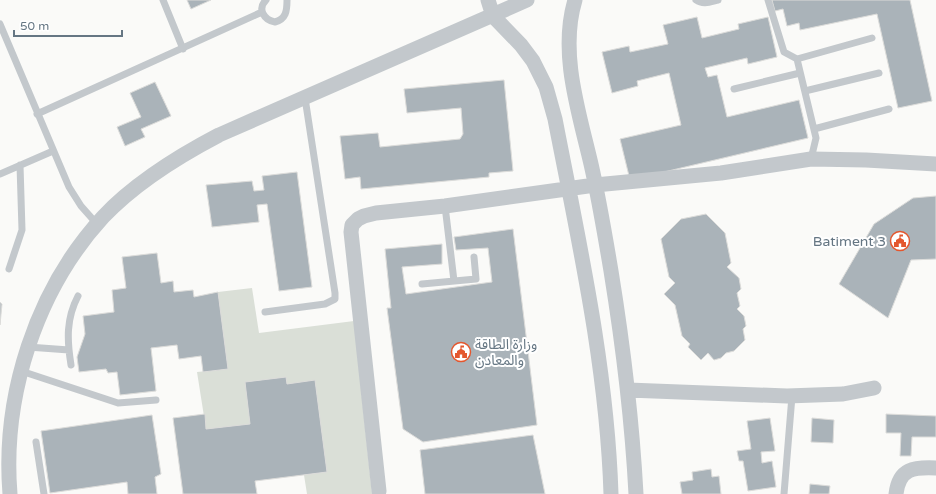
<svg xmlns="http://www.w3.org/2000/svg" width="936" height="494" font-family="'Varela Round','Noto Sans Arabic',sans-serif">
	<rect width="100%" height="100%" fill="#fafaf8"/>
	<path fill="#dadfd7" d="M 252,288 L 259,333 L 354,321 L 372,494 L 307,494 L 304,475 L 327,472 L 315,380 L 287,384 L 286,377 L 245,382 L 250,424 L 206,429 L 197,372 L 228,369 L 218,292 Z"/>
	<path fill="#aab3b9" stroke="#dcdcda" d="M 187,0 L 211,0 L 191,9 Z
		M 772,0 L 910,0 L 932,101 L 898,108 L 877,14 L 800,30 L 799,23 L 787,26 L 783,9 L 775,11 Z
		M 697,17 L 702,38 L 739,29 L 738,24 L 768,17 L 777,57 L 748,64 L 747,58 L 705,68 L 708,77 L 717,75 L 727,117 L 799,100 L 808,138 L 630,180 L 620,139 L 681,125 L 669,73 L 637,81 L 638,86 L 612,93 L 602,52 L 629,46 L 630,52 L 668,44 L 663,25 Z
		M 504,80 L 513,171 L 489,173 L 489,177 L 361,189 L 360,177 L 345,179 L 340,136 L 378,133 L 380,147 L 460,139 L 463,134 L 461,108 L 407,113 L 404,89 Z
		M 155,82 L 171,116 L 141,129 L 145,137 L 125,146 L 117,127 L 141,117 L 130,93 Z
		M 297,172 L 312,287 L 279,291 L 267,204 L 257,205 L 259,222 L 212,227 L 206,185 L 252,181 L 254,191 L 264,190 L 262,176 Z
		M 936,196 L 936,259 L 911,260 L 888,318 L 839,284 L 874,224 L 913,198 Z
		M 706,214 L 725,233 L 731,263 L 727,267 L 739,278 L 741,289 L 737,293 L 740,306 L 737,309 L 744,316 L 746,326 L 743,329 L 745,340 L 734,351 L 726,353 L 721,358 L 714,360 L 708,353 L 701,360 L 688,347 L 690,344 L 682,336 L 675,305 L 664,294 L 675,283 L 669,277 L 661,239 L 681,219 Z
		M 513,229 L 537,425 L 423,442 L 403,429 L 387,308 L 391,308 L 385,249 L 442,244 L 442,264 L 402,267 L 406,294 L 492,282 L 488,248 L 456,250 L 454,237 Z
		M 157,253 L 161,283 L 173,281 L 174,292 L 193,290 L 194,297 L 218,292 L 228,369 L 203,372 L 201,356 L 179,359 L 177,345 L 151,348 L 156,391 L 120,395 L 117,372 L 108,373 L 106,369 L 79,372 L 77,357 L 85,334 L 83,316 L 114,312 L 112,290 L 126,288 L 122,257 Z
		M 0,302 L 2,304 L 0,325 Z
		M 286,377 L 287,384 L 315,380 L 327,472 L 255,481 L 257,494 L 183,494 L 173,418 L 205,414 L 206,429 L 250,424 L 245,382 Z
		M 886,414 L 936,416 L 936,437 L 912,437 L 911,456 L 900,456 L 901,433 L 886,433 Z
		M 152,415 L 161,474 L 155,477 L 157,494 L 128,494 L 127,482 L 50,493 L 41,431 Z
		M 770,418 L 775,451 L 761,452 L 762,463 L 772,461 L 776,487 L 748,491 L 743,461 L 739,461 L 737,451 L 751,449 L 747,421 Z
		M 812,418 L 834,420 L 833,443 L 811,442 Z
		M 533,435 L 545,494 L 425,494 L 420,450 Z
		M 711,469 L 712,477 L 719,476 L 721,494 L 682,494 L 680,482 L 693,480 L 692,472 Z
		M 810,484 L 830,486 L 829,494 L 809,494 Z"/>
	<g fill="none" stroke-linecap="round" stroke-linejoin="round">
		<path stroke="#c3c8cc" stroke-width="7" d="M 163,0 L 183,49
			M 266,0 C 257,9 264,20 275,22 C 286,19 287,11 287,0
			M 696,0 C 703,5 710,2 718,0
			M 768,0 L 784,52 L 797,59 L 816,138 L 811,159
			M 0,24 L 69,187 L 81,206 L 97,224
			M 797,59 L 872,38
			M 734,89 L 800,73
			M 805,91 L 879,73
			M 37,114 L 262,12
			M 814,129 L 889,109
			M 0,174 L 53,151
			M 445,206 L 454,281
			M 9,269 L 22,230 L 20,165
			M 422,284 L 476,279 L 474,257
			M 265,312 L 325,304 L 335,299 L 335,293 L 305,98
			M 28,347 L 69,350
			M 71,365 C 67,340 66,319 78,296
			M 21,371 L 118,403 L 156,400
			M 36,442 L 44,494
			M 784,494 L 792,396"/>
		<path stroke="#c3c8cc" stroke-width="15" d="M 488,0 L 493,16 L 521,45 L 533,61 L 546,87 L 555,119 C 579,243 607,367 611,494
			M 575,0 C 559,53 579,112 591,164 C 599,199 605,235 611,271 C 623,345 632,419 636,494
			M 628,390 L 787,396 L 843,394 L 874,388
			M 379,491 L 351,232 L 352,225 L 358,219 L 364,216 L 376,213 L 445,206 L 595,185 L 721,173 L 811,159 L 866,160 L 936,164
			M 10,494 C 2,396 36,290 103,217 C 135,183 177,157 219,135 L 527,0
			M 896,494 C 899,468 914,467 936,468"/>
	</g>
	<defs>
		<symbol id="civic-ring" viewBox="-11 -11 22 22"><circle r="9.5" fill="#fff" stroke="#e4572e" stroke-width="1.5"/><path d="M-.6-6.5H3V-4.5H.6V-3L4-1V1h2V6H-6V1h2V-1L-.6-3ZM-1.2 2.5V6h2.4V2.5Z" fill="#e4572e"/></symbol>
	</defs>
	<g fill-rule="evenodd">
		<use href="#civic-ring" x="889" y="230" width="22" height="22"/>
		<use href="#civic-ring" x="450" y="341" width="22" height="22"/>
	</g>
	<g text-anchor="middle" stroke-width="4" stroke-linejoin="round" paint-order="stroke">
		<g font-size="14" fill="#657683" stroke="#fff" text-anchor="end">
			<text x="886" y="246">Batiment 3</text>
			<text x="475" y="349" text-anchor="start">وزارة الطاقة<tspan x="475" dy="16">والمعادن</tspan></text>
		</g>
	</g>
	<path d="M14 30v6h108v-6" fill="none" stroke="#657683" stroke-width="2"/>
	<text x="20" y="30" font-size="12" fill="#657683" stroke="#ffffff" stroke-width="3" paint-order="stroke">50 m</text>
</svg>
